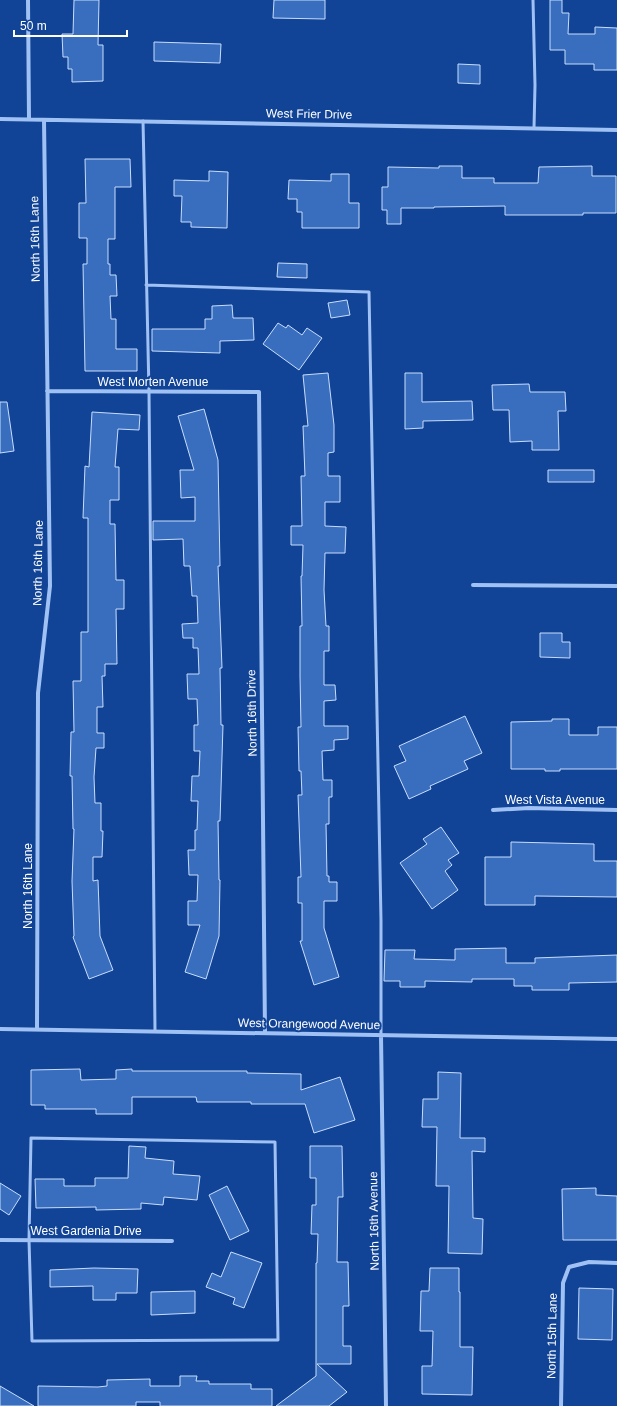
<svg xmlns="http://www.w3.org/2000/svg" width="617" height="1406" font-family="Helvetica,sans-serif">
	<rect width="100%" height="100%" fill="#114496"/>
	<path fill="#396ebe" stroke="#c8ddfe" d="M 74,0 L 99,0 L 98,45 L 103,45 L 103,81 L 72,82 L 72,69 L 68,69 L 68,57 L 63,57 L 62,34 L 73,34 Z
		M 274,0 L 325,0 L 325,19 L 273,18 Z
		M 550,0 L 562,0 L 562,13 L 569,13 L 568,34 L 595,34 L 595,27 L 617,28 L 617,70 L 594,70 L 594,64 L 565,64 L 565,50 L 550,50 Z
		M 154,42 L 221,44 L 220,63 L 154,61 Z
		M 458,64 L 480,65 L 480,84 L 458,83 Z
		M 85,159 L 130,159 L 131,187 L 115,187 L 115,239 L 108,239 L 108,264 L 110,264 L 110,275 L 116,275 L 117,296 L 110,296 L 111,319 L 116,319 L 116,349 L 137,349 L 137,371 L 85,371 L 83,264 L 87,264 L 87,238 L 79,238 L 79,203 L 86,203 Z
		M 439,166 L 462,166 L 462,178 L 494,178 L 494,183 L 538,183 L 539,167 L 592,166 L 592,176 L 616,176 L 616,213 L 583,213 L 583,215 L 505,215 L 505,206 L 434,207 L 434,208 L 401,208 L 401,224 L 387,224 L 387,210 L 382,210 L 382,187 L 388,187 L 388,167 L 439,168 Z
		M 209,171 L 228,172 L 227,228 L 191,227 L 191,222 L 181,222 L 182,196 L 174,196 L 174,180 L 209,181 Z
		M 331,174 L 349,174 L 349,203 L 359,203 L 359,228 L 302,228 L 302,212 L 297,212 L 297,199 L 288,199 L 289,180 L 331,181 Z
		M 278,263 L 307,264 L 307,278 L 277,277 Z
		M 347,300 L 350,315 L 331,318 L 328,303 Z
		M 232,305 L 233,318 L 253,318 L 254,340 L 220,341 L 220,353 L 152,351 L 152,329 L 205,329 L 205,319 L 212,319 L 212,306 Z
		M 278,323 L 286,328 L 288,325 L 302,335 L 307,328 L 322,338 L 299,370 L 263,344 Z
		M 328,373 L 334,425 L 334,452 L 328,453 L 328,476 L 340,476 L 340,502 L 325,502 L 325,526 L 346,527 L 345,553 L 325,553 L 324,590 L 326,626 L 329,626 L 329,651 L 324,651 L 324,685 L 335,685 L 336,700 L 324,701 L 324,726 L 348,726 L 348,739 L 334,740 L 334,750 L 322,751 L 323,780 L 332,780 L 332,797 L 329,797 L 329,824 L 326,824 L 327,876 L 329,876 L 329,882 L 337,882 L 337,901 L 324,901 L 324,928 L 339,977 L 314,985 L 300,941 L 302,941 L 302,903 L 298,903 L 298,877 L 301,877 L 298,795 L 302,795 L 301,771 L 299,771 L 298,727 L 301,727 L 300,676 L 300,626 L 302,626 L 301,576 L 302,576 L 303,545 L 291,545 L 291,526 L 302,526 L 301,476 L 305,476 L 303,426 L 308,426 L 303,375 Z
		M 405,373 L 422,373 L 422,402 L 472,401 L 473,420 L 423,421 L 423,428 L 405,429 Z
		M 529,384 L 530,392 L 565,392 L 566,411 L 558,411 L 559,450 L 532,450 L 532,441 L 510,442 L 509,410 L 493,410 L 492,385 Z
		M 0,402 L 7,402 L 14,451 L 0,453 Z
		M 204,409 L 218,460 L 220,566 L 218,566 L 222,668 L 220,668 L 221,725 L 223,725 L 220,821 L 218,821 L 219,880 L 220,880 L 219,936 L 206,979 L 185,972 L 200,925 L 188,925 L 188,901 L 197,901 L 198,875 L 189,875 L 188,850 L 195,850 L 195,830 L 197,830 L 198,801 L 191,801 L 192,776 L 199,776 L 200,751 L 194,751 L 194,725 L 198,725 L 197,699 L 188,699 L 187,674 L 199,674 L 198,648 L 193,648 L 193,638 L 183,638 L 182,624 L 198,623 L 197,596 L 192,596 L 190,566 L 184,566 L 183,539 L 153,540 L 153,521 L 195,521 L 195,497 L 181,498 L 180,470 L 194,470 L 178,416 Z
		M 92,412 L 140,415 L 139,430 L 118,429 L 115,467 L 119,467 L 119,500 L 110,500 L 110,524 L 115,524 L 116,580 L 124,580 L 124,609 L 116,609 L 117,664 L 105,664 L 105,676 L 102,676 L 103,707 L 97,707 L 97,733 L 104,733 L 104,748 L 96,748 L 94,777 L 95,803 L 101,803 L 101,831 L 103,831 L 102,857 L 93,857 L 93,881 L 98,880 L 100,936 L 113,970 L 89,979 L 73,937 L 74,936 L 72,881 L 74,829 L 73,829 L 72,776 L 70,776 L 71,732 L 74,732 L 73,681 L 81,681 L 81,632 L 88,632 L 88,518 L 83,518 L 85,466 L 89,467 Z
		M 548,470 L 594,470 L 594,482 L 548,482 Z
		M 540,633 L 562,633 L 562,642 L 570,642 L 570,658 L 540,657 Z
		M 465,716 L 482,753 L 464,761 L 468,769 L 430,786 L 431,789 L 409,799 L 394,766 L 406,761 L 399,746 Z
		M 552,719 L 569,719 L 569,735 L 598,735 L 598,727 L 617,727 L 617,769 L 560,769 L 560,771 L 545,771 L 545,769 L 511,769 L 511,722 L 552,721 Z
		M 441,827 L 459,853 L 448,860 L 452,865 L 445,871 L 458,890 L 432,909 L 400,863 L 427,844 L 423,839 Z
		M 511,842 L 594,844 L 594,861 L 617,861 L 617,897 L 535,896 L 535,905 L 485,905 L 485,857 L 511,857 Z
		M 506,948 L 506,963 L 535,963 L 535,958 L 617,955 L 617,982 L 569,983 L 569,990 L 532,990 L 532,986 L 514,986 L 514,979 L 472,979 L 472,982 L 425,981 L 425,987 L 400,987 L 400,981 L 384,981 L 385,950 L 415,950 L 414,959 L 455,960 L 455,949 Z
		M 80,1069 L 81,1080 L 116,1079 L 116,1070 L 132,1069 L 132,1071 L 247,1071 L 247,1073 L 301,1074 L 301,1090 L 340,1077 L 355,1120 L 314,1133 L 305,1104 L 251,1104 L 251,1102 L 197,1102 L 196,1097 L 132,1097 L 132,1114 L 96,1114 L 96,1109 L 45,1109 L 45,1105 L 31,1105 L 31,1070 Z
		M 438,1072 L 461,1073 L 460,1138 L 485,1138 L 485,1152 L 472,1151 L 473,1218 L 483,1219 L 482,1254 L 448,1253 L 449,1186 L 436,1186 L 437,1127 L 422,1127 L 423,1099 L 438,1099 Z
		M 129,1146 L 146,1147 L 145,1158 L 174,1161 L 173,1174 L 200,1176 L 197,1200 L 164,1197 L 163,1205 L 141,1203 L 141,1209 L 96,1210 L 96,1207 L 36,1208 L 35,1179 L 64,1179 L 64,1186 L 95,1186 L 95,1178 L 128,1178 Z
		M 310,1146 L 342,1146 L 343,1197 L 338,1197 L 337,1262 L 348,1262 L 349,1306 L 343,1306 L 343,1346 L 351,1346 L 351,1364 L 317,1364 L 347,1392 L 329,1406 L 276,1406 L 316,1376 L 316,1263 L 317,1263 L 318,1234 L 311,1234 L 312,1205 L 316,1205 L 316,1178 L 310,1178 Z
		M 0,1183 L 21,1196 L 9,1215 L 0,1209 Z
		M 227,1186 L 249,1231 L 230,1240 L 209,1195 Z
		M 596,1188 L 596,1195 L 617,1196 L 617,1240 L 563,1240 L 562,1189 Z
		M 231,1252 L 262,1263 L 244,1308 L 233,1304 L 235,1298 L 206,1287 L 212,1273 L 221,1277 Z
		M 94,1268 L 138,1269 L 137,1293 L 116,1293 L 116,1300 L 93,1300 L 93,1286 L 50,1287 L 50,1270 Z
		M 430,1268 L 459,1268 L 459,1292 L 460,1292 L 460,1347 L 473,1347 L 472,1395 L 422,1394 L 422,1366 L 432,1366 L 433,1331 L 420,1331 L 421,1291 L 429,1291 Z
		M 579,1288 L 613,1289 L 612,1340 L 578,1339 Z
		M 195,1291 L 195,1313 L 151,1315 L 151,1292 Z
		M 180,1376 L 197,1376 L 196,1381 L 209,1381 L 209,1384 L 251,1384 L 251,1389 L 272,1389 L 272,1406 L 160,1406 L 160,1402 L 136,1402 L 136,1406 L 38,1406 L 38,1386 L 98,1387 L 107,1386 L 107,1380 L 150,1379 L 150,1386 L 180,1386 Z
		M 0,1386 L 34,1406 L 0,1406 Z"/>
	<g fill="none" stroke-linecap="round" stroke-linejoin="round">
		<path stroke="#a0c1f3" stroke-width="3" d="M 533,0 L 535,85 L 534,128
			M 143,121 L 149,392 L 155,1031
			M 146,285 L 369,292 L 381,921 L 381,1035
			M 31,1138 L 275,1142 L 278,1340 L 32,1341 L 29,1240 Z"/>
		<path stroke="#a0c1f3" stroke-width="4" d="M 28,0 L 29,119
			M 0,119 L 617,130
			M 47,391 L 259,392 L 265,1033
			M 473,585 L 617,586
			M 493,810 L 529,808 L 617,810
			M 0,1029 L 617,1039
			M 37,1029 L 38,693 L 50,586 L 44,120
			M 381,1035 L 386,1406
			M 0,1240 L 172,1241
			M 561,1406 L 563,1283 L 569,1267 L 589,1262 L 617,1263"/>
	</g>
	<g text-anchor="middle" stroke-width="4" stroke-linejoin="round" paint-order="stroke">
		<g font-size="12" fill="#fff" stroke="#114496">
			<text transform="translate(309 114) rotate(1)" y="4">West Frier Drive</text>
			<text transform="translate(35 239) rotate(-91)" y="4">North 16th Lane</text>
			<text x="153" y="386">West Morten Avenue</text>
			<text transform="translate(38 563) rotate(-89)" y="4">North 16th Lane</text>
			<text transform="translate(252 713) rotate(-91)" y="4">North 16th Drive</text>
			<text x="555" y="804">West Vista Avenue</text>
			<text transform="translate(28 886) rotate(-90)" y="4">North 16th Lane</text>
			<text transform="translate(309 1024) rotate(1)" y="4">West Orangewood Avenue</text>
			<text transform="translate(374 1221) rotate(-91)" y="4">North 16th Avenue</text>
			<text x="86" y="1235">West Gardenia Drive</text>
			<text transform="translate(552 1336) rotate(-89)" y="4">North 15th Lane</text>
		</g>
	</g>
	<path d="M14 30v6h113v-6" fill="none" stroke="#ffffff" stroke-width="2"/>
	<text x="20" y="30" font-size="12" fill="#ffffff" stroke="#114496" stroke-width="3" paint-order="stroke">50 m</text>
</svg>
